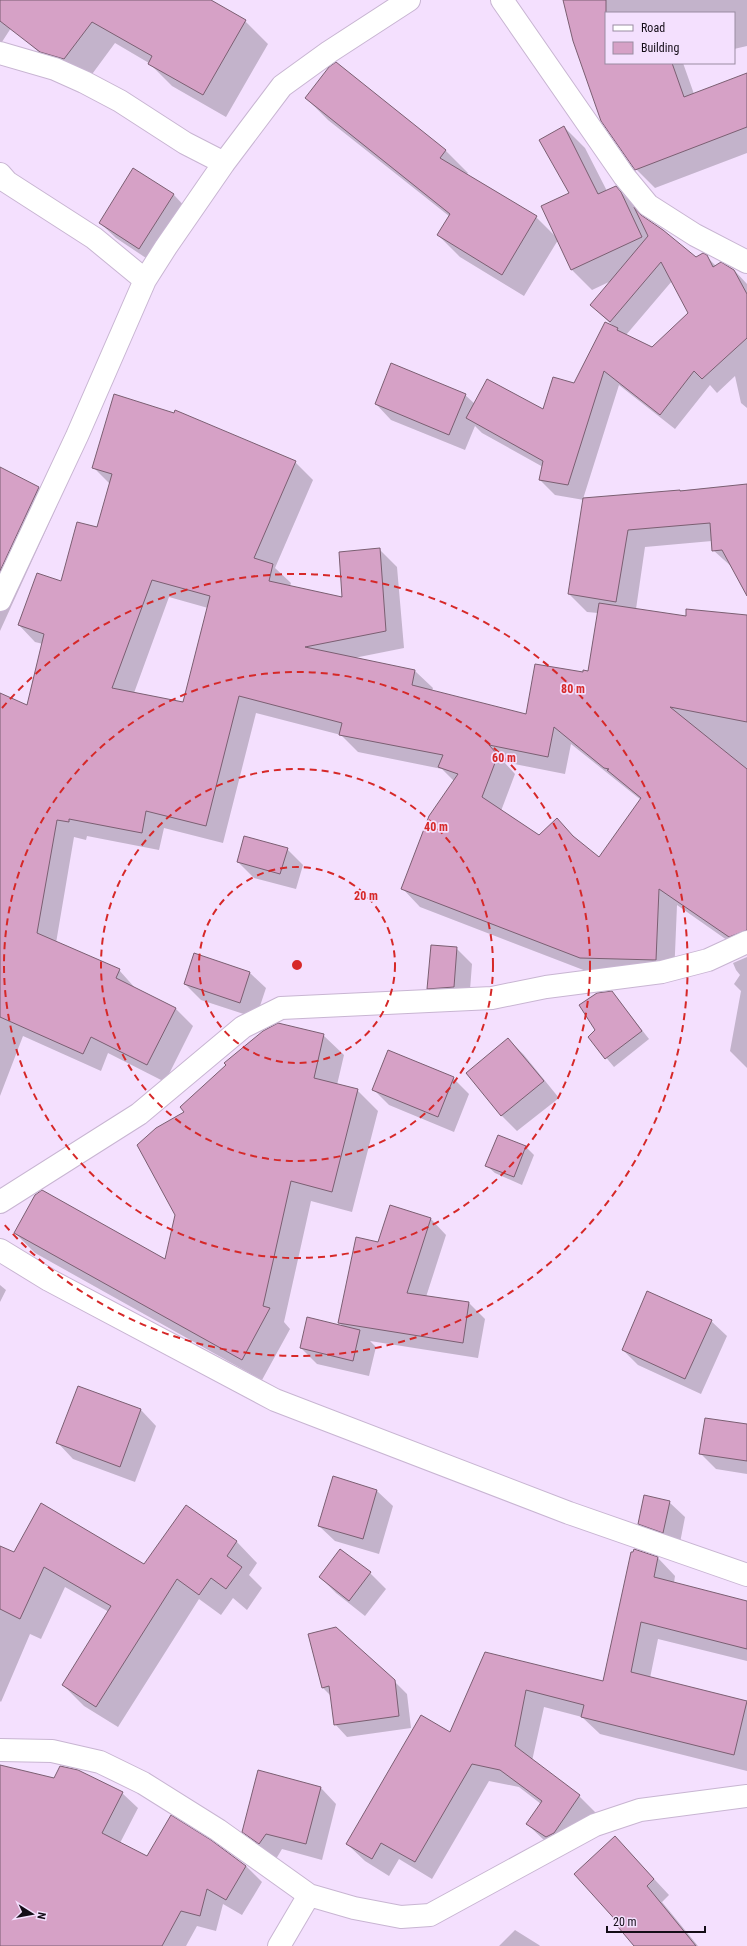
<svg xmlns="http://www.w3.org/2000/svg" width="747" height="1946" font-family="'Roboto Condensed',sans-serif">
	<rect width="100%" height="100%" fill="#f4e0fe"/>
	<path fill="#0003" fill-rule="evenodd" d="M 0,0 L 29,0 L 0,45 Z
		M 58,0 L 209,0 L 245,21 L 268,44 L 226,117 L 172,86 L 149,63 L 115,43 L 87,81 L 50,63 L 27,41 Z
		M 564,0 L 747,0 L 747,46 L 734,49 L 734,13 L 606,13 L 606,63 L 683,63 L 694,94 L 747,74 L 747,153 L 655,188 L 636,169 Z
		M 306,98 L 445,150 L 468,173 L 466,175 L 536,217 L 557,238 L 570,194 L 564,127 L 585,148 L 607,191 L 616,187 L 637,208 L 643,218 L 696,259 L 706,256 L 716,266 L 734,270 L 747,284 L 747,408 L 741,403 L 735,376 L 717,393 L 710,385 L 675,429 L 619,385 L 583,499 L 732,486 L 747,490 L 747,594 L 733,568 L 713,550 L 712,541 L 645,547 L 636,609 L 686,617 L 747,616 L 747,947 L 744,952 L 677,905 L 674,977 L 599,976 L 420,907 L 403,889 L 454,781 L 442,769 L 358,752 L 341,735 L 256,713 L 223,843 L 164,828 L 159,850 L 87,836 L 86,840 L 74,837 L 56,943 L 119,970 L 136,989 L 175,1008 L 193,1026 L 165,1082 L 108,1053 L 101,1071 L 23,1036 L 0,1096 L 0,694 L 28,706 L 43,644 L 35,642 L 18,624 L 38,574 L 62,583 L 97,529 L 110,484 L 93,467 L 295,462 L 313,480 L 275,568 L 291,583 L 290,586 L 344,599 L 379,549 L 397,567 L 404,648 L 354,658 L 415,671 L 433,688 L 432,691 L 526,715 L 584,673 L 588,672 L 598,613 L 587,612 L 569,594 L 584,500 L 555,495 L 540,480 L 543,467 L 482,433 L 475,426 L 465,450 L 391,420 L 376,404 L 465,395 L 475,404 L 544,411 L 574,384 L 614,327 L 591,305 L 611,281 L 592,290 L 572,270 L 558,240 L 524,296 L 460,257 L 438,235 L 449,216 L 328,120 ZM 672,281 L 689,314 L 652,348 L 626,335 ZM 169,597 L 208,608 L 184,703 L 134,693 ZM 571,744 L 641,800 L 599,859 L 578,841 L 539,837 L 501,811 L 515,774 L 504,762 L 565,774 Z
		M 134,170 L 174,195 L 189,211 L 155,264 L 116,238 L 100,223 Z
		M 0,468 L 39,488 L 57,506 L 0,631 Z
		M 287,849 L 303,865 L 296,889 L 254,878 L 238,862 Z
		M 456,948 L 472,964 L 469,1003 L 444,1004 L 428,988 Z
		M 195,954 L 250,973 L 266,988 L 256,1018 L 201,1000 L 185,984 Z
		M 747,957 L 747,1068 L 730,1051 L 741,991 L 734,984 L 740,975 L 736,970 L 733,963 Z
		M 612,992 L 649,1039 L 614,1067 L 589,1037 L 597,1030 Z
		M 323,1035 L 344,1055 L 337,1085 L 357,1090 L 378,1111 L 352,1212 L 311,1201 L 284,1322 L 290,1329 L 262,1380 L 35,1253 L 15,1233 L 166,1260 L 176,1215 L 185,1113 Z
		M 508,1039 L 524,1055 L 559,1098 L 517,1131 L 501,1115 Z
		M 453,1078 L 469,1094 L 454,1132 L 389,1105 L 373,1089 Z
		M 498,1136 L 526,1147 L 534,1155 L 522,1185 L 495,1173 L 487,1166 Z
		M 431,1219 L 446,1235 L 426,1297 L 469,1303 L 485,1319 L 478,1358 L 370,1341 L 376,1347 L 369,1376 L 317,1364 L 301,1348 L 343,1326 L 339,1323 Z
		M 0,1285 L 6,1290 L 0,1302 Z
		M 711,1321 L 727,1336 L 701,1394 L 638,1365 L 623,1350 Z
		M 79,1387 L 141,1410 L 156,1426 L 135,1482 L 73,1459 L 58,1443 Z
		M 747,1425 L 747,1474 L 716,1469 L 700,1453 Z
		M 377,1491 L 393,1506 L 379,1554 L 335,1541 L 319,1526 Z
		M 669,1502 L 685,1517 L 679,1548 L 655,1539 L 639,1524 Z
		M 186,1506 L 237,1542 L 257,1563 L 249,1575 L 262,1588 L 247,1610 L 233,1598 L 221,1615 L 199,1599 L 118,1727 L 84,1706 L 63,1685 L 109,1612 L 65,1587 L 41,1639 L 30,1634 L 1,1702 L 0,1701 L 0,1547 L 14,1554 L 144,1565 Z
		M 634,1550 L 658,1558 L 675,1576 L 674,1583 L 747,1602 L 747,1661 L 658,1639 L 650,1678 L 747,1702 L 747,1771 L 600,1734 L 582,1717 L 544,1707 L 532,1761 L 579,1796 L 596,1813 L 571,1851 L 564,1854 L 545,1841 L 527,1824 L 541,1804 L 519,1787 L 489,1781 L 432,1879 L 399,1859 L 389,1876 L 365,1861 L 347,1844 L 450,1733 L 485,1653 L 604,1682 Z
		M 370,1573 L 386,1589 L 365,1616 L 336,1593 L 320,1577 Z
		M 309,1635 L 394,1681 L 407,1694 L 411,1728 L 347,1737 L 335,1724 L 331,1696 L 323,1688 Z
		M 0,1766 L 54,1779 L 122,1793 L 138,1808 L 120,1843 L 147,1858 L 210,1841 L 246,1866 L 262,1882 L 242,1915 L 223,1904 L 216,1931 L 197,1926 L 186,1946 L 0,1946 Z
		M 321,1788 L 336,1804 L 322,1860 L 282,1849 L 276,1859 L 259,1847 L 243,1831 Z
		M 630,1853 L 669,1895 L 662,1902 L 698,1946 L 635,1946 L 622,1925 Z
		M 515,1930 L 539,1945 L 540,1946 L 499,1946 Z"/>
	<path fill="#d6a1c6" stroke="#7b5f72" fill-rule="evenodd" d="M 0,0 L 211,0 L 246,20 L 203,95 L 148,64 L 152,56 L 92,22 L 64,59 L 40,52 L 0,21 Z
		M 563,0 L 606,0 L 606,63 L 672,63 L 684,97 L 747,73 L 747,127 L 635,170 L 601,121 L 573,41 Z
		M 336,62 L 446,150 L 440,158 L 537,216 L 502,275 L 437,235 L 450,214 L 305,98 L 329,67 Z
		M 564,126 L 598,194 L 616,186 L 621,192 L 642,237 L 571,270 L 541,206 L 569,193 L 539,140 Z
		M 133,168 L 174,194 L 139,249 L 99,223 Z
		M 634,207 L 641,215 L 663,230 L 696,257 L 703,253 L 707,255 L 713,267 L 721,262 L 734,270 L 747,294 L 747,338 L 702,379 L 694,371 L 660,415 L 604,371 L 568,485 L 539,480 L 543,461 L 466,418 L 487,379 L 543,409 L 553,377 L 574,383 L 605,322 L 618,328 L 617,330 L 652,347 L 688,313 L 661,262 L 610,322 L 590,305 L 648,236 Z
		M 391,363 L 466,394 L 449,435 L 375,404 Z
		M 114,394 L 174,413 L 175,410 L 296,461 L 254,558 L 273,564 L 269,581 L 342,597 L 339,552 L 380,548 L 386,631 L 305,647 L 415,670 L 412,685 L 526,714 L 535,664 L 583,672 L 583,670 L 588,671 L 599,603 L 686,616 L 686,609 L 747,615 L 747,722 L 670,707 L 747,769 L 747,930 L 729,937 L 659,889 L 656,960 L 580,958 L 401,889 L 429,816 L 458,774 L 438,767 L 443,755 L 339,735 L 342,723 L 239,696 L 206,826 L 146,811 L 142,833 L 69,819 L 69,822 L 57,820 L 37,933 L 120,969 L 116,978 L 176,1008 L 147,1065 L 91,1037 L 83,1054 L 0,1017 L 0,693 L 27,705 L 44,634 L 18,625 L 37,573 L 61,581 L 77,522 L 97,527 L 112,474 L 92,468 ZM 152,580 L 210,596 L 183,702 L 112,688 ZM 554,727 L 604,768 L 609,769 L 607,770 L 641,798 L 599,857 L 573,836 L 557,818 L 539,835 L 482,797 L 498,755 L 489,745 L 548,757 Z
		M 0,467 L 39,487 L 0,571 Z
		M 747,484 L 747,596 L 722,550 L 712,551 L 710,523 L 628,530 L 616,602 L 568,594 L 583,498 L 680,490 L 680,491 Z
		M 244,836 L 288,848 L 280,874 L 237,862 Z
		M 431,945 L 457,947 L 454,987 L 427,989 Z
		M 194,953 L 250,972 L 240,1003 L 184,984 Z
		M 612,991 L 642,1031 L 605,1059 L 588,1037 L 595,1030 L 579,1005 L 597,993 Z
		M 278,1023 L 324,1034 L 314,1078 L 358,1089 L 332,1192 L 291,1181 L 263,1306 L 270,1308 L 242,1360 L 14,1233 L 35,1195 L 42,1190 L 165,1259 L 175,1215 L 137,1145 L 156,1128 L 184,1112 L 180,1107 L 226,1065 L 224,1063 L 263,1031 Z
		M 508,1038 L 544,1081 L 501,1116 L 466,1073 Z
		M 388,1050 L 454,1077 L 438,1117 L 372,1090 Z
		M 498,1135 L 526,1146 L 514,1177 L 485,1166 Z
		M 390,1205 L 431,1218 L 407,1293 L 469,1302 L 463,1343 L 338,1323 L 356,1237 L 378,1242 Z
		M 647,1291 L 712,1320 L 685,1379 L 622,1350 Z
		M 307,1317 L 360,1330 L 353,1361 L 300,1348 Z
		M 78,1386 L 141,1409 L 120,1467 L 56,1443 Z
		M 705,1418 L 747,1424 L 747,1461 L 699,1454 Z
		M 333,1476 L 377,1490 L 363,1539 L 318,1526 Z
		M 644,1495 L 670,1501 L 663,1533 L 638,1524 Z
		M 41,1503 L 144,1564 L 186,1505 L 237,1541 L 227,1556 L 242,1567 L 226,1589 L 211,1578 L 199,1595 L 177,1579 L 96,1707 L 62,1685 L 111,1606 L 44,1567 L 20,1619 L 0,1609 L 0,1546 L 14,1552 Z
		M 340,1549 L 371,1572 L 349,1601 L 319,1577 Z
		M 634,1549 L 658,1557 L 654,1577 L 747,1601 L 747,1649 L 641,1622 L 631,1672 L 747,1701 L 734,1755 L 581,1717 L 584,1705 L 526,1690 L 515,1746 L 580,1795 L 554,1833 L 546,1837 L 526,1824 L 542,1801 L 500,1770 L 472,1764 L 415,1862 L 381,1843 L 372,1859 L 346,1844 L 421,1715 L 450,1732 L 485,1652 L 603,1681 L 631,1552 L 633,1552 Z
		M 336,1627 L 395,1680 L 399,1716 L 334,1725 L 329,1686 L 322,1688 L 308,1634 Z
		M 0,1765 L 54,1778 L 60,1766 L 78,1770 L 123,1792 L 102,1833 L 147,1856 L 171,1815 L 211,1840 L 246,1866 L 226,1900 L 207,1889 L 200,1916 L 181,1911 L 162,1946 L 0,1946 Z
		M 258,1770 L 321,1787 L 306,1844 L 266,1834 L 259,1844 L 242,1832 Z
		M 615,1836 L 654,1879 L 647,1886 L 696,1946 L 634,1946 L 618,1927 L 620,1925 L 574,1874 Z"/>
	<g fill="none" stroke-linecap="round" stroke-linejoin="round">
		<defs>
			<path id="street" d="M 502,0 L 624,176 L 648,205 L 695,235 L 747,262
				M 0,53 L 55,69 L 84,82 L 120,101 L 185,143 L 224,163
				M 0,174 L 7,182 L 94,238 L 145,280
				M 0,600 L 77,436 L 145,280 L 166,247 L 224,163 L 282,86 L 329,52 L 409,0
				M 0,1202 L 139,1114 L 243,1027 L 281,1008 L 492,998 L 546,987 L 662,972 L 708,960 L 747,942
				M 0,1250 L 49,1280 L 275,1400 L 569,1513 L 747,1575
				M 0,1750 L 52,1751 L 100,1762 L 143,1783 L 218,1830 L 309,1895 L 354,1908 L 401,1917 L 430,1915 L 595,1825 L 640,1810 L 747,1796
				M 279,1946 L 309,1895"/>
		</defs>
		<use href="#street" stroke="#c8b5d2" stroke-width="24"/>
		<use href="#street" stroke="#fff" stroke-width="22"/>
	</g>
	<g fill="none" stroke="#d62828" stroke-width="2" stroke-dasharray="7 5">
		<circle cx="297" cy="965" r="98"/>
		<circle cx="297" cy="965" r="196"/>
		<circle cx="297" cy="965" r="293"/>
		<path d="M2 708A391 391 0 1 1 2 1222"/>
	</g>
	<circle cx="297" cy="965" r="6" fill="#d62828" stroke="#f4e0fe" stroke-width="2"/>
	<g font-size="12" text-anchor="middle" font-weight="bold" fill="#d62828" stroke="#f4e0fe" stroke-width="3.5" stroke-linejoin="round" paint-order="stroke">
		<text x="573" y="693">80 m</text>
		<text x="504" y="762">60 m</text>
		<text x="436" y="831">40 m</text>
		<text x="366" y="900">20 m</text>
	</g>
	<rect x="605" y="12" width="130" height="52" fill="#f4e0fe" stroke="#9a8ca2"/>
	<rect x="613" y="25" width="20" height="6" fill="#ffffff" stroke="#9a8ca2"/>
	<text x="641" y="32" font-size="12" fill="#140d17">Road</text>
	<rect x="613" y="42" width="20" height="12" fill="#d6a1c6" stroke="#9a8ca2"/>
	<text x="641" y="52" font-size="12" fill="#140d17">Building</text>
	<g transform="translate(32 1914) rotate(101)" stroke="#f4e0fe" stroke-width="3" paint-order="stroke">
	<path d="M0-3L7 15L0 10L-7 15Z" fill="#140d17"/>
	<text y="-6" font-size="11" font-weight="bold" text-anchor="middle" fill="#140d17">N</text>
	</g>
	<path d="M607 1926v6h98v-6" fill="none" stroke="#140d17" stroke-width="2"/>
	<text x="613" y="1926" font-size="12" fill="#140d17" stroke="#f4e0fe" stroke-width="3" paint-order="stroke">20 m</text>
</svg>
